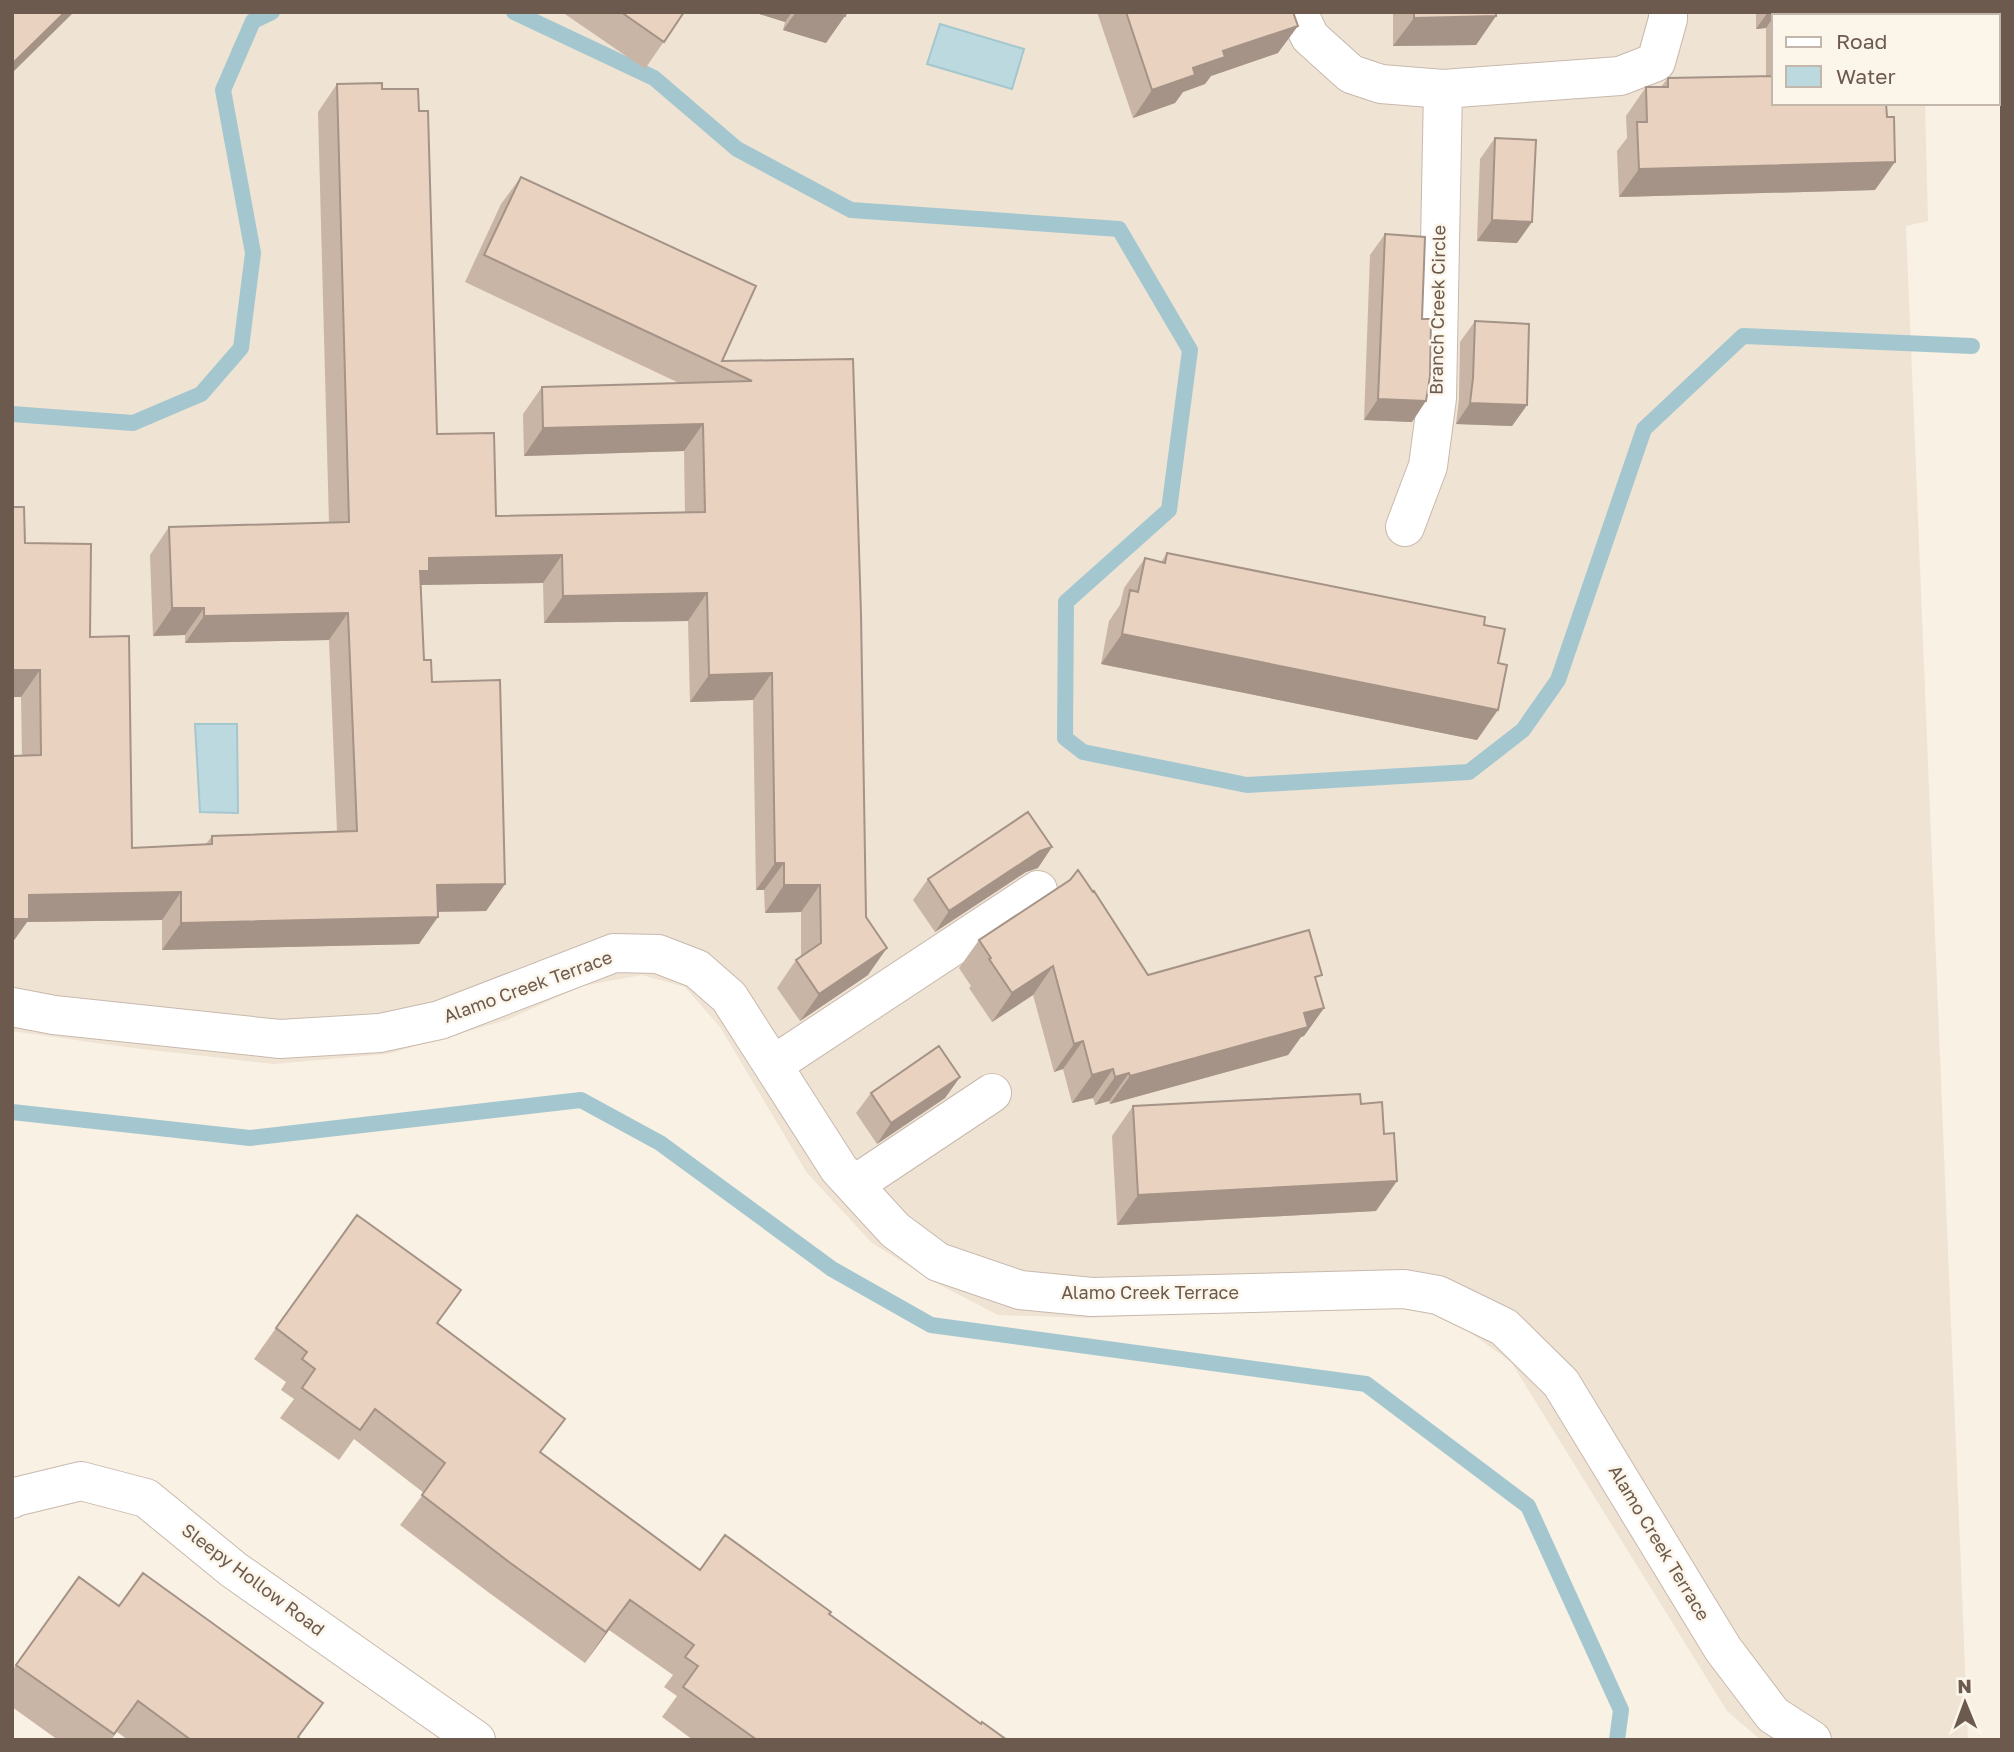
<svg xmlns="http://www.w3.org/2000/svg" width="2014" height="1752" font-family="'Golos Text',sans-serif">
	<rect width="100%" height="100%" fill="#f9f1e4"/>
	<path fill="#efe3d4" d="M 12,12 L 1923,12 L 1923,16 L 1774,16 L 1774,103 L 1925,103 L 1928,221 L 1906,226 L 1968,1740 L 1761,1740 L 1727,1711 L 1511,1362 L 1443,1313 L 1391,1304 L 1087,1318 L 998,1315 L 940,1285 L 872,1243 L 807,1173 L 720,1027 L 685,987 L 642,975 L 582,986 L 507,1020 L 388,1054 L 274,1064 L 125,1047 L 12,1031 Z"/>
	<path fill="#bcd9df" stroke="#a4c7cf" stroke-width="2" d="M 940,24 L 1024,49 L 1012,89 L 927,64 Z
		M 195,724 L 237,724 L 238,813 L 200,812 Z"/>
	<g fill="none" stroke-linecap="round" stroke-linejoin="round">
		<path stroke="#a4c7cf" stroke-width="16" d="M 514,12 L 654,78 L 737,149 L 851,210 L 1119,229 L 1190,350 L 1169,510 L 1066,602 L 1065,738 L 1083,752 L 1247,785 L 1469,772 L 1523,730 L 1558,680 L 1644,429 L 1743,336 L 1972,346
			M 12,414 L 133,423 L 201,394 L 241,348 L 253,253 L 223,90 L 253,21 L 272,12
			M 12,1112 L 250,1138 L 581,1100 L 660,1143 L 832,1269 L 931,1325 L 1366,1384 L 1528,1506 L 1621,1710 L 1617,1740"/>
		<defs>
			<path id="minor" d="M 1298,12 L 1310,37 L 1351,74 L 1381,84 L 1443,89 L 1620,76 L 1656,62 L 1668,19 L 1668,12
				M 1405,527 L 1428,466 L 1437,398 L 1443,89
				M 12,1007 L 54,1015 L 280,1039 L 380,1033 L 440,1020 L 614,953 L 658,954 L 697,969 L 729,997 L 839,1169 L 895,1230 L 938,1262 L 1020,1290 L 1092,1297 L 1404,1289 L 1438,1295 L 1504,1327 L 1561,1383 L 1723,1649 L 1773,1715 L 1812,1740
				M 773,1065 L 1038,890
				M 854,1185 L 992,1093
				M 12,1499 L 15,1497 L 81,1481 L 146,1498 L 234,1570 L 476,1740"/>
		</defs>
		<use href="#minor" stroke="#c8b9ad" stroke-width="40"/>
		<use href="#minor" stroke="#fff" stroke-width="38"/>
	</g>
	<path fill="#c9b5a5" d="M 562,12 L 684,12 L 645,69 Z
		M 753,12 L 846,12 L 826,43 L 783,30 L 785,22 Z
		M 1097,12 L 1293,12 L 1278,53 L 1211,76 L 1205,84 L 1183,92 L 1175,103 L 1133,118 Z
		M 1393,12 L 1496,12 L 1496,16 L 1476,45 L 1393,46 Z
		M 1756,12 L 1865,12 L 1865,16 L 1774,16 L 1774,103 L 1875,190 L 1619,197 L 1617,151 L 1627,138 L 1626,116 L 1646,87 L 1661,87 L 1668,78 L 1766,76 L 1766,28 L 1756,29 Z
		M 337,84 L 382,89 L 437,434 L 496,516 L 685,513 L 684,451 L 524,456 L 523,414 L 542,387 L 679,383 L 465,282 L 501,204 L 521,177 L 722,361 L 853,359 L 868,975 L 800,1021 L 777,988 L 796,960 L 801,957 L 801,912 L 765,913 L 764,890 L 756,890 L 753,700 L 690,702 L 688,621 L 544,623 L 543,583 L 421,585 L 424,660 L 505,884 L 486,911 L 438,912 L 419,944 L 162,950 L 162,920 L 27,922 L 12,943 L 12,756 L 22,756 L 21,697 L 12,697 L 12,507 L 25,543 L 90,637 L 132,848 L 206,844 L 212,836 L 337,832 L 329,640 L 185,643 L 185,635 L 153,636 L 150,555 L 169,527 L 329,523 L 318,112 Z
		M 1495,138 L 1517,243 L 1477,241 L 1480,159 Z
		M 1385,234 L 1412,422 L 1364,420 L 1370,255 Z
		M 1475,321 L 1527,405 L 1512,426 L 1456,424 L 1459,399 L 1460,342 Z
		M 1167,553 L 1484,625 L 1477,740 L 1101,664 L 1109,621 L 1120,605 L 1124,588 L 1145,558 L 1161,562 Z
		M 1038,868 L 1026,872 L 935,932 L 913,900 L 928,879 Z
		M 979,940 L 1148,975 L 1317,982 L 1324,1008 L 1304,1036 L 1301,1037 L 1288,1055 L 1110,1104 L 1109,1101 L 1095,1105 L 1093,1098 L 1072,1103 L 1063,1069 L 1054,1072 L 1033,995 L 992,1022 L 969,988 L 971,986 L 959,968 Z
		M 960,1077 L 945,1098 L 877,1144 L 856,1113 L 871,1093 Z
		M 1133,1106 L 1376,1211 L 1117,1225 L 1112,1136 Z
		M 276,1328 L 541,1453 L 700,1570 L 829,1614 L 981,1724 L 1007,1740 L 693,1740 L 662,1717 L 677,1696 L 664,1687 L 673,1675 L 609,1630 L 585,1663 L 488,1592 L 400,1525 L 424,1493 L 354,1439 L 339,1460 L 280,1418 L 294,1399 L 281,1390 L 286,1382 L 254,1359 Z
		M 16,1665 L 298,1737 L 301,1740 L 128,1740 L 117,1732 L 111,1740 L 58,1740 L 12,1707 L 12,1671 Z"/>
	<path fill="#a49386" d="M 65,12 L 74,12 L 12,73 L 12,64 Z
		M 753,12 L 792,12 L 785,22 Z
		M 796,12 L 833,12 L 845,16 L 826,43 L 783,30 Z
		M 1768,12 L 1777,12 L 1766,28 L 1756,29 Z
		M 1496,16 L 1476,45 L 1393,46 L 1414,18 Z
		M 1298,26 L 1278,53 L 1211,76 L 1205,84 L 1183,92 L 1175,103 L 1133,118 L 1152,90 L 1223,51 Z
		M 1895,162 L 1875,190 L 1619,197 L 1639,169 Z
		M 1492,220 L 1532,222 L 1517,243 L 1477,241 Z
		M 1378,399 L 1426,401 L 1412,422 L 1364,420 Z
		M 1470,403 L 1527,405 L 1512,426 L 1456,424 Z
		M 703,424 L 684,451 L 524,456 L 543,428 Z
		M 562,555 L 543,583 L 419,585 L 401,598 L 429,558 Z
		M 707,593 L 688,621 L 544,623 L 563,596 Z
		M 172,608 L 204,608 L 185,635 L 153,636 Z
		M 348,613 L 329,640 L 185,643 L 204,616 Z
		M 1122,634 L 1498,710 L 1477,740 L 1101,664 Z
		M 12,670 L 40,670 L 21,697 L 12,697 Z
		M 772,673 L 753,700 L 690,702 L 709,675 Z
		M 1052,847 L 1038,868 L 1026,872 L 935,932 L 949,911 L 1040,851 Z
		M 775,863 L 784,863 L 764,890 L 756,890 Z
		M 505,884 L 486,911 L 418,912 L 437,885 Z
		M 784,885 L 820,885 L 801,912 L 765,913 Z
		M 181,892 L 162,920 L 27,922 L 12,943 L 12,919 L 29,895 Z
		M 438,917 L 419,944 L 162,950 L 181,923 Z
		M 887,948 L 868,975 L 800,1021 L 819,994 Z
		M 1053,966 L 1033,995 L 992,1022 L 1012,993 Z
		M 1324,1008 L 1304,1036 L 1301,1037 L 1288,1055 L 1110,1104 L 1130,1076 L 1304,1013 Z
		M 1083,1041 L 1063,1069 L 1054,1072 L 1074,1044 Z
		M 1113,1069 L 1093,1098 L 1072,1103 L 1092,1075 Z
		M 1129,1073 L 1109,1101 L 1095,1105 L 1115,1077 Z
		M 960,1077 L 945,1098 L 877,1144 L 891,1123 Z
		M 1397,1181 L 1376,1211 L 1117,1225 L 1138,1195 Z
		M 630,1600 L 609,1630 L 585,1663 L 606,1632 Z"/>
	<path fill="#ead2c0" stroke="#a49386" stroke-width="2" d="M 12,12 L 65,12 L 12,64 Z
		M 621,12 L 684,12 L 664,42 Z
		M 833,12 L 846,12 L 845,16 Z
		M 1126,12 L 1293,12 L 1298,26 L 1223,51 L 1225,57 L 1193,68 L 1195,75 L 1152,90 Z
		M 1414,12 L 1496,12 L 1496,16 L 1414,18 Z
		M 1786,12 L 1865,12 L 1865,16 L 1786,16 Z
		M 1774,76 L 1774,103 L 1886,103 L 1887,117 L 1894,117 L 1895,162 L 1639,169 L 1637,122 L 1647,122 L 1646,87 L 1668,87 L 1668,78 Z
		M 382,83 L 382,89 L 418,89 L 419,111 L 428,111 L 437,434 L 494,433 L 496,516 L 705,512 L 703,424 L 543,428 L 542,387 L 752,381 L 484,255 L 521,177 L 756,286 L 722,361 L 853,359 L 861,614 L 866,917 L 887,948 L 819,994 L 796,960 L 821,943 L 820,885 L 784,885 L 784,863 L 775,863 L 772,673 L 709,675 L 707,593 L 563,596 L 562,555 L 429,558 L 429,571 L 420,571 L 424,660 L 431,660 L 432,682 L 500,680 L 505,884 L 437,885 L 438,917 L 181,923 L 181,892 L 29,895 L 29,919 L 12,919 L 12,756 L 41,755 L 40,670 L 12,670 L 12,507 L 24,507 L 25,543 L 91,544 L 90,637 L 129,636 L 132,848 L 212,844 L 212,836 L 357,831 L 348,613 L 204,616 L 204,608 L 172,608 L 169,527 L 349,522 L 337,84 Z
		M 1495,138 L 1536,140 L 1532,222 L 1492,220 Z
		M 1385,234 L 1425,237 L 1422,319 L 1431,319 L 1430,376 L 1426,401 L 1378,399 Z
		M 1475,321 L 1529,324 L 1527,405 L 1470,403 L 1473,378 Z
		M 1167,553 L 1485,617 L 1484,625 L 1505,629 L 1498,663 L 1507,665 L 1498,710 L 1122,634 L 1130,590 L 1138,592 L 1145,558 L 1165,563 Z
		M 1028,812 L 1052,847 L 1040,851 L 949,911 L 928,879 Z
		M 1078,870 L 1093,892 L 1094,891 L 1148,975 L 1309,930 L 1322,975 L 1315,977 L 1324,1008 L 1304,1013 L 1308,1027 L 1130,1076 L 1129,1073 L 1115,1077 L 1113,1069 L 1092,1075 L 1083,1041 L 1074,1044 L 1053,966 L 1012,993 L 989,959 L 991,958 L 979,940 L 1070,880 Z
		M 939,1046 L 960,1077 L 891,1123 L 871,1093 Z
		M 1360,1094 L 1361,1104 L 1382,1102 L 1384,1134 L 1394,1133 L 1397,1181 L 1138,1195 L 1133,1106 Z
		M 357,1215 L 461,1290 L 437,1323 L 565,1419 L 540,1452 L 700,1570 L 725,1535 L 831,1612 L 829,1614 L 981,1724 L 982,1722 L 1007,1740 L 757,1740 L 683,1687 L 698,1666 L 685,1657 L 694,1645 L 630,1600 L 606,1632 L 509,1562 L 422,1495 L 445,1463 L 375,1409 L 360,1430 L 302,1388 L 315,1369 L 302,1359 L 307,1352 L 276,1328 Z
		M 143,1573 L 323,1703 L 298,1737 L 301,1740 L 191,1740 L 138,1701 L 114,1734 L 16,1665 L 79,1577 L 119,1606 Z"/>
	<g text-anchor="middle" stroke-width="5" stroke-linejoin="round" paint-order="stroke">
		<g font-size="18" fill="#6d5a4e" stroke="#fcf5ea">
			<text transform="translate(1438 310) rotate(-89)" y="6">Branch Creek Circle</text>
			<text transform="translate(528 987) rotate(-20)" y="6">Alamo Creek Terrace</text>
			<text x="1150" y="1299">Alamo Creek Terrace</text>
			<text transform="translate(1659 1543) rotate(59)" y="6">Alamo Creek Terrace</text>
			<text transform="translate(253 1580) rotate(37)" y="6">Sleepy Hollow Road</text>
		</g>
	</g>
	<rect width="2014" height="1752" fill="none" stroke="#6d5a4e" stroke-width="28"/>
	<rect x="1772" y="14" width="228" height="91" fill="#fcf5ea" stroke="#c3b7ac" stroke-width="2"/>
	<rect x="1786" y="37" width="35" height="10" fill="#ffffff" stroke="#c3b7ac" stroke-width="2"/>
	<text x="1836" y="49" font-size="21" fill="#6d5a4e">Road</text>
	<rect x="1786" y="66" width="35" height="21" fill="#bcd9df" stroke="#c3b7ac" stroke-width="2"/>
	<text x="1836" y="84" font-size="21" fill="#6d5a4e">Water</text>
	<g transform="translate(1965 1703) rotate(359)" stroke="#fcf5ea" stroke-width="5" paint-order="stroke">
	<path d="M0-5L12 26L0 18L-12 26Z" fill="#6d5a4e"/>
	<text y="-10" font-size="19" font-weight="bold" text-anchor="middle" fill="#6d5a4e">N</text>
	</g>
</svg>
